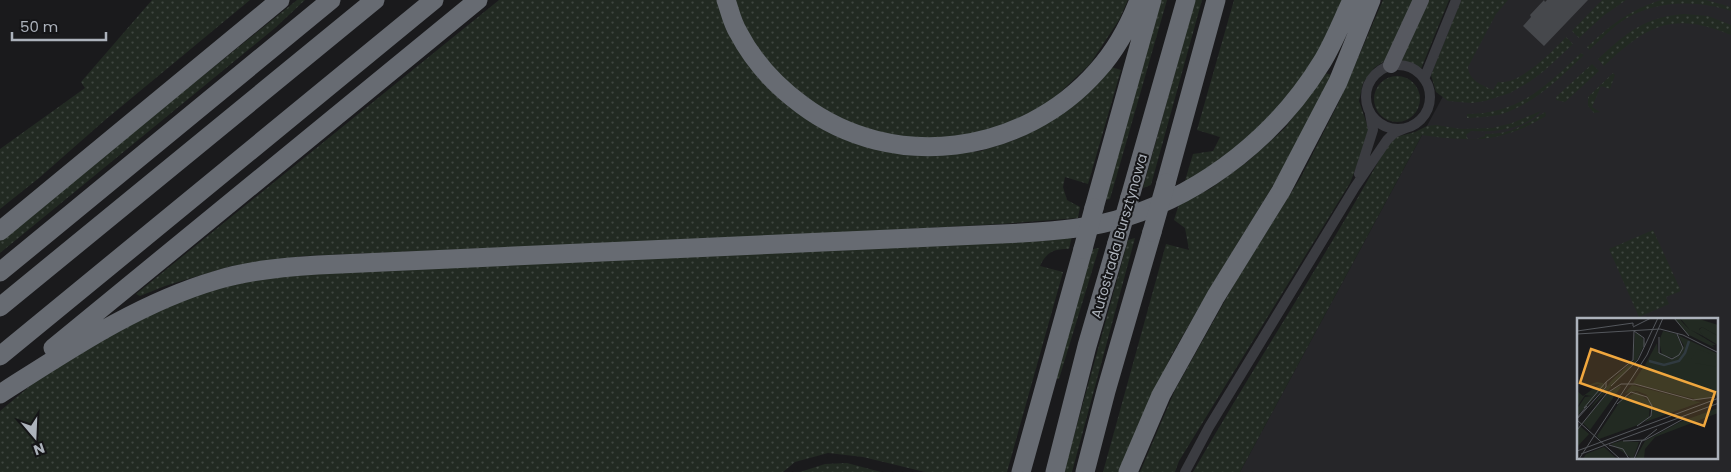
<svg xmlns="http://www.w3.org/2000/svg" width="1731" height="472" font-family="Poppins,sans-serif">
	<defs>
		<pattern id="grass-dots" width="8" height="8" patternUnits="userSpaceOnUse" patternTransform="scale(1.25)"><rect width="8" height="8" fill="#222a22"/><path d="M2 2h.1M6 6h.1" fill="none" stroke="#3f4640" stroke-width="1.8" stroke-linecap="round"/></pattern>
	</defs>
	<rect width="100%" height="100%" fill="#1a1a1c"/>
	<path fill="#262629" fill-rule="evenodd" d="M 1495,0 L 1731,0 L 1731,472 L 1240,472 ZM 1578,320 L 1717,320 L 1717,458 L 1578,458 Z"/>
	<path fill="url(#grass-dots)" d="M 152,0 L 250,0 L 105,120 L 39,178 L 0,209 L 0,149 L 85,88 L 81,82 Z
		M 297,0 L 305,0 L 275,28 L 0,253 L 0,239 Z
		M 499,0 L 717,0 L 795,110 L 844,139 L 889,151 L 935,155 L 981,151 L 1020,138 L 1053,119 L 1087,93 L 1111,67 L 1121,70 L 1088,184 L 1065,177 L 1063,187 L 1067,200 L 1080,207 L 1078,218 L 1001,224 L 779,236 L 304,256 L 231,266 L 165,286 L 140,296 L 136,294 Z
		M 731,0 L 1128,0 L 1119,20 L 1090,64 L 1050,102 L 1013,122 L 980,134 L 934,140 L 880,136 L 831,116 L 771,69 L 746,34 Z
		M 1159,0 L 1167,0 L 1110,199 L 1105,200 Z
		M 1195,0 L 1202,0 L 1151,185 L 1143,188 Z
		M 1234,0 L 1343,0 L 1330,33 L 1300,82 L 1261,129 L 1221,162 L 1184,184 L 1193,154 L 1213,151 L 1220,137 L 1197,130 Z
		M 1383,0 L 1414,0 L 1386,60 L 1374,68 L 1363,83 L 1359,101 L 1370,133 L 1350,183 L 1179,461 L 1175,472 L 1140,472 L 1175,390 L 1236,281 L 1301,177 L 1339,102 Z
		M 1427,0 L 1449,0 L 1421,69 L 1412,63 L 1398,61 Z
		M 1461,0 L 1508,0 L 1496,14 L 1468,67 C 1469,81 1482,85 1493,90 L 1498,82 C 1519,86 1553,51 1566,37 L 1573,44 L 1544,71 L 1529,82 L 1510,93 L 1485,101 L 1472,103 L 1448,101 L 1436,92 L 1431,75 Z
		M 1602,0 L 1626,0 L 1603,16 L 1579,38 L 1572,31 Z
		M 1661,0 L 1706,0 L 1731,7 L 1731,11 C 1698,0 1658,0 1627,18 C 1613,26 1602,39 1589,50 L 1587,47 C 1611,25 1629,10 1661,0 Z
		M 1684,14 L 1708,16 L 1731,25 L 1731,35 C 1673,11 1647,25 1604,66 L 1598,59 C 1626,33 1644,17 1684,14 Z
		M 1581,53 L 1584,55 C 1559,79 1532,106 1498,115 C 1488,117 1477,117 1467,118 L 1467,114 C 1519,114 1546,86 1581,53 Z
		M 1592,64 L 1599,71 L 1565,102 L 1556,100 L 1556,97 Z
		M 1325,73 L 1332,75 L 1298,145 L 1213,283 L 1171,356 L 1120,472 L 1103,472 L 1166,244 L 1189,250 L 1185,228 L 1174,220 L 1179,204 L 1210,189 L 1247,162 L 1285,128 Z
		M 1613,73 L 1615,75 L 1610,89 L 1601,86 L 1592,107 L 1600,112 L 1594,113 L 1588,106 L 1588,97 Z
		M1374 99a23 23 0 1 1 46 0a23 23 0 1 1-46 0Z
		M 1541,111 C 1524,130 1495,132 1471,131 L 1466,135 L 1468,139 L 1477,139 L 1485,136 L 1485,134 C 1508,135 1526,125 1545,112 L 1546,116 C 1501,143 1472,142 1422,135 L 1240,472 L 1193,472 C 1256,362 1326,257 1387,146 L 1396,137 L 1415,132 L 1427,126 L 1436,125 L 1461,129 L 1492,128 L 1512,123 Z
		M 1653,230 L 1681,291 L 1666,297 L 1669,304 L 1639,317 L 1609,249 Z
		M 1072,236 L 1069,249 C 1054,249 1047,251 1040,266 L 1063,272 L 1007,472 L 925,472 L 863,457 L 828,453 L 795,462 L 783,472 L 0,472 L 0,411 L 36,381 L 79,349 L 167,305 L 216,289 L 269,277 L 346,272 Z
		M 1135,238 L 1072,472 L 1064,472 L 1128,240 Z
		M 1099,248 L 1059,379 L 1054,378 L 1093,249 Z
		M 847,463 L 881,472 L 800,472 L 825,464 Z"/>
	<path fill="#46484c" d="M 1544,0 L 1545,2 L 1547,0 L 1588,0 L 1544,46 L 1523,26 L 1531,17 L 1530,15 Z"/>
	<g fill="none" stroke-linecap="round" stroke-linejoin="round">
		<path stroke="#3b3c41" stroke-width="10" d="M1366 97a32 32 0 1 1 64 0a32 32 0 1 1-64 0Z
			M 1424,79 L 1456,0
			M 1359,174 L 1373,130 L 1370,114
			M 1185,472 L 1209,427 L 1355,187 L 1387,140 L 1394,133 L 1406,128"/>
		<path stroke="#575960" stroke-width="16" d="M 1391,65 L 1421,0"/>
		<path stroke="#676b72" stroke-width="19" d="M 726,0 C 730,11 732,22 738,32 C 753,61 776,86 802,105 C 893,173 1023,155 1097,71 C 1116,50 1129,26 1139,0
			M 1166,183 L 1216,0
			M 1130,197 L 1186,0
			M 1094,208 L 1152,0
			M 0,231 L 280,0
			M 0,272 L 331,0
			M 0,307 L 375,0
			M 53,348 L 478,0
			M 0,356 L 434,0
			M 0,394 C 69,350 138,303 217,280 C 250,270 285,267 318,265 L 1021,233 C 1055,231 1094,228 1126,217 C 1207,191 1278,134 1322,62 C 1334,42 1342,21 1352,0
			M 1021,472 L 1083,249
			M 1055,472 L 1087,346 L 1117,243
			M 1085,472 L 1106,391 L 1152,232
			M 1128,472 L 1161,395 L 1216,296 L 1281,191 L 1338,82 L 1371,0"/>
		<path stroke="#676b72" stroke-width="19" d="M 1152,232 L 1166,183
			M 1117,243 L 1130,197
			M 1083,249 L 1094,208"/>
	</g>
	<g text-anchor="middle" stroke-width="4" stroke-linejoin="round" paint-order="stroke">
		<g font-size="14" fill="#acb2bb" stroke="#151517">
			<text transform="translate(1119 236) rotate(-74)" y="5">Autostrada Bursztynowa</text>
		</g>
	</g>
	<g transform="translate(1577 318)">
		<rect width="141" height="141" fill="#1a1a1c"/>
		<path d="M 97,0 L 102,0 L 106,5 L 113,12 L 103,0 L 119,0 L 141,7 L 141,18 L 125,9 L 122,11 L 126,18 L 114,12 L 139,27 L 135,27 L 138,30 L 110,16 ZM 86,13 L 99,16 L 106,30 L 97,40 L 85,37 L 82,23 ZM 58,15 L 63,16 L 68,25 L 60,42 L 10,94 L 35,62 L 56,43 ZM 101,17 L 141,36 L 141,77 L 122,82 L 56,65 L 67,48 L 72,51 L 68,47 L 80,25 L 81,34 L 95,41 L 107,28 ZM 20,64 L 26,65 L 28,69 L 0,98 L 0,91 L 8,79 L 15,78 L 8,77 L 0,89 L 0,73 L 6,78 L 23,66 L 9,68 ZM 55,67 L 117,83 L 124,84 L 68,104 L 75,96 L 70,77 L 60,73 L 48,75 ZM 43,68 L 44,69 L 13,112 L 6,105 L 32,73 ZM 60,74 L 73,84 L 72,99 L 61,107 L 22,121 L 20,118 L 44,82 ZM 141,90 L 141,95 L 78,119 L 68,131 L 67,141 L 58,141 L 68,123 L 103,104 ZM 3,108 L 12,116 L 0,129 L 0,113 ZM 44,123 L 62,124 L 56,141 L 34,126 ZM 27,129 L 40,141 L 6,141 L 9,136 Z" fill="#222a22"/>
		<path d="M 125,9 L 141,18 L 141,27 L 126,18 L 122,12 ZM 121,31 L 137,37 L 140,49 L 118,45 L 114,41 Z" fill="#222a22"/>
		<path fill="none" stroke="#303a40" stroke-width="2.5" d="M 72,43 L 87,47 L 102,43 L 108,35 L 112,23"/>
		<path fill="none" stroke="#54575c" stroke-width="1" d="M 97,0 L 112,18M 56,9 L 74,0M 0,13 L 56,5 L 56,8M 57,13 L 67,20 L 67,29M 0,16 L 83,11 L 106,17 L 142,35M 82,19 L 82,35 L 95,41 L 102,37 L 106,30 L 100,16M 29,64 L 56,42 L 57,13M 34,68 L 61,42 L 81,0M 17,78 L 29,64 L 29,69M 40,86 L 54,74 L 70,79 L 75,88 L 74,98 L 60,108M 7,90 L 17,78M 0,100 L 10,88M 0,101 L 29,69M 0,102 L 43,141M 0,112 L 30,75 L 44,66 L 58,66 L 116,82 L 138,79M 46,123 L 68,122 L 108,100M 64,124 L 80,111M 32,127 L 46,131 L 52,141M 0,133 L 142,80M 4,136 L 142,85M 2,141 L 70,37 L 86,0M 57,141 L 65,122"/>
		<path fill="#f0a73e" fill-opacity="0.15" stroke="#f0a73e" stroke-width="2.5" d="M 14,31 L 138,74 L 127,108 L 3,65 Z"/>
		<rect width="141" height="141" fill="none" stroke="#acb2bb" stroke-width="2.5"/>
	</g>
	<g transform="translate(35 437) rotate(161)" stroke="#151517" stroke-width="4" paint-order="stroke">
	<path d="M0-4L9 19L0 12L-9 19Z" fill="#acb2bb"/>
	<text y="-8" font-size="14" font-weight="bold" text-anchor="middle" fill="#acb2bb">N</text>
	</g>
	<path d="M12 32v8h94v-8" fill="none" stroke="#acb2bb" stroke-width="2.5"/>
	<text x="20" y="32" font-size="15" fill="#acb2bb" stroke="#151517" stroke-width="4" paint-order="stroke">50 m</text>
</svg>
